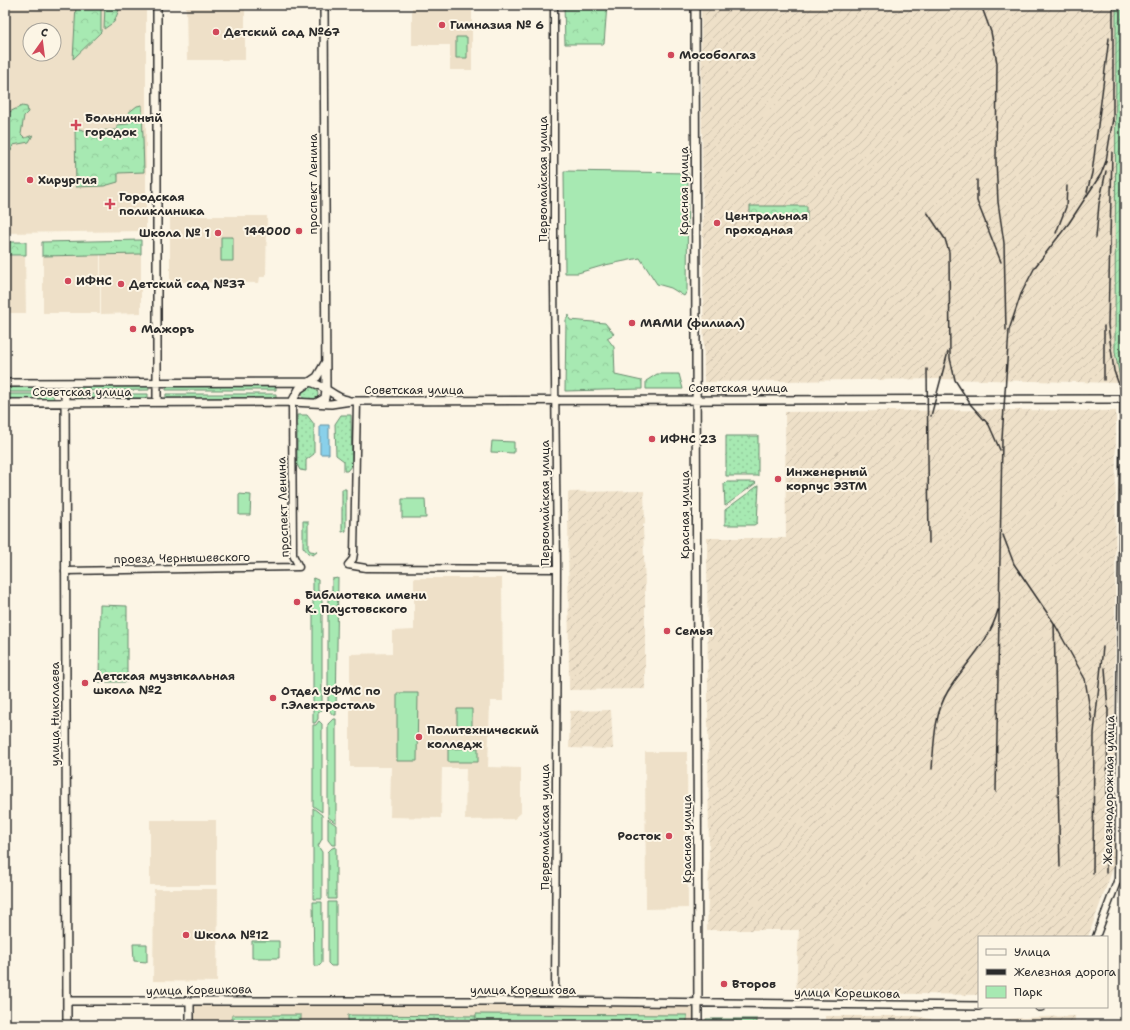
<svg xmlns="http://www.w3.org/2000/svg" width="1130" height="1030" font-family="'Shantell Sans',sans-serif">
	<defs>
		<pattern id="industrial-furrows" width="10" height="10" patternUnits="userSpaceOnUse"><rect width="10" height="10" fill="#eee0c8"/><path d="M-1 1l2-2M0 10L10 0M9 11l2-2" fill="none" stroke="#ccc0ac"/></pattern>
		<pattern id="grass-dots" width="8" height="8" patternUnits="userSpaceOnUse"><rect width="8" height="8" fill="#a7e9b2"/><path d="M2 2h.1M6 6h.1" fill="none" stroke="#90c899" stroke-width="1.8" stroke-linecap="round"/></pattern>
		<pattern id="forest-crowns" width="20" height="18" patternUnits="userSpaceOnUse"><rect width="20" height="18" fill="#a7e9b2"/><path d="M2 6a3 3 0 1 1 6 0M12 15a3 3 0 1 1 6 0" fill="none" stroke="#90c899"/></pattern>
		<pattern id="garden-furrows" width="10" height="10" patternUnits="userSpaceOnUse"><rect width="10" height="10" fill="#a7e9b2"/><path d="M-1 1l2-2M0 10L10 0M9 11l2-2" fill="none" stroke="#90c899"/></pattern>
	</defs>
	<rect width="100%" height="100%" fill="#fcf5e5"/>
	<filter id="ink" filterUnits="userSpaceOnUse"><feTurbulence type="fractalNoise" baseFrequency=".025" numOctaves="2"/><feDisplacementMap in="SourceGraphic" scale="8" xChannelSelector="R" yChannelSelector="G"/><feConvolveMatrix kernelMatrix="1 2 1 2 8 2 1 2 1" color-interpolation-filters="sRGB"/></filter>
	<g filter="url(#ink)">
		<path fill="#eee0c8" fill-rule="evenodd" d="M 5,5 L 146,5 L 146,231 L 5,233 ZM 30,30 L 54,30 L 54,54 L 30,54 Z
			M 186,5 L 245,5 L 245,60 L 187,60 Z
			M 412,5 L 472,5 L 472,70 L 450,70 L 450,45 L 412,45 Z
			M 170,216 L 267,216 L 266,277 L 260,277 L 259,283 L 170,282 Z
			M 101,254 L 141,254 L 141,313 L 101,314 Z
			M 100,255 L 100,313 L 43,313 L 43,256 Z
			M 5,256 L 25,256 L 26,313 L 5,313 Z
			M 414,578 L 502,578 L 503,701 L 490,701 L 488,767 L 521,768 L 521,813 L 514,819 L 465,820 L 466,768 L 442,768 L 441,818 L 390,817 L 391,767 L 350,767 L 350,654 L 392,653 L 392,631 L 414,630 Z
			M 645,752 L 687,752 L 688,908 L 646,909 Z
			M 150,820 L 216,820 L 216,885 L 150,885 Z
			M 154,889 L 218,889 L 217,982 L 153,981 Z
			M 190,1001 L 698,1002 L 698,1025 L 190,1025 Z
			M 1043,1017 L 1043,1025 L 958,1025 L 957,1022 Z"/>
		<path fill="url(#industrial-furrows)" d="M 701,5 L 1116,5 L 1115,353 L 1121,383 L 941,379 L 704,382 Z
			M 1005,410 L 1116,411 L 1114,866 L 1088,937 L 979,937 L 979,995 L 796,992 L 799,930 L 707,930 L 709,866 L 707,538 L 786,538 L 785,412 Z
			M 644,491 L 645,524 L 643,525 L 645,590 L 645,689 L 569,690 L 568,492 Z
			M 611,710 L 613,749 L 569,748 L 570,711 Z
			M 825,1016 L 916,1016 L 934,1020 L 957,1022 L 958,1025 L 825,1025 Z
			M 1075,1016 L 1075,1025 L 1043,1025 L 1043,1017 Z"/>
		<path fill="url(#grass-dots)" stroke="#698a6e" d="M302 394a8 8 0 1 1 16 0a8 8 0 1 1-16 0Z
			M 297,415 L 307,415 L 314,424 L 314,454 L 306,460 L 306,471 L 300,470 L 297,465 Z
			M 341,415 L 351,415 L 352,465 L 347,471 L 344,471 L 344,461 L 336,455 L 335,424 Z
			M 726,436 L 758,436 L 758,476 L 726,476 Z
			M 726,482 L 755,482 L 756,483 L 725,506 L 724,484 Z
			M 759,485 L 757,523 L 754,525 L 725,525 L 725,510 Z
			M 342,489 L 346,489 L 346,531 L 342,532 Z
			M 303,521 L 308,521 L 308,548 L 310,551 L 317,552 L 313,555 L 308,553 L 303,547 Z
			M 232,1015 L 301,1015 L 301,1024 L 232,1024 Z
			M 348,1015 L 476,1016 L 476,1025 L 348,1022 Z"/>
		<path fill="url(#forest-crowns)" stroke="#698a6e" d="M 76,5 L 101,5 L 101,32 L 73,59 Z
			M 105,5 L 121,5 L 114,22 L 104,29 Z
			M 564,5 L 607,5 L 604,44 L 565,44 Z
			M 142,105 L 144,172 L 118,173 L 118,182 L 104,186 L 76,187 L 75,128 L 87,131 L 117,130 L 117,125 L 128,124 L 128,113 L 137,106 Z
			M 22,106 L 27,107 L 28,112 L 24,116 L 21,134 L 25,138 L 33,135 L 29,142 L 13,145 L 11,151 L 5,151 L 5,114 Z
			M 750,206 L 807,206 L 807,221 L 750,220 Z
			M 141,240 L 141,254 L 42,256 L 42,242 Z
			M 5,242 L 26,242 L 26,255 L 5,255 Z
			M 569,315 L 570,320 L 605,323 L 614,334 L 607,338 L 614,347 L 615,375 L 642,381 L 642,389 L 565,391 L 566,320 Z
			M 657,374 L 679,374 L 683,389 L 646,389 L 646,381 Z
			M 100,605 L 127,606 L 127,682 L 99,682 Z
			M 706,1019 L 757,1019 L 757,1025 L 706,1025 Z"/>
		<path fill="#a7e9b2" stroke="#698a6e" d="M 456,37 L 467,37 L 467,58 L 456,58 Z
			M 564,171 L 688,173 L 687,291 L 684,296 L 671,288 L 657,284 L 640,258 L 605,265 L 578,273 L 565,273 Z
			M 221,237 L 233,237 L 233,261 L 221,261 Z
			M 148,385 L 149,390 L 75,391 L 75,386 Z
			M 166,385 L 276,385 L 276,390 L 166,390 Z
			M 5,386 L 40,386 L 45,392 L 5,392 Z
			M 5,394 L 52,394 L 55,400 L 5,400 Z
			M 75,394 L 148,394 L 148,399 L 75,400 Z
			M 166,394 L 276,394 L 276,399 L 166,399 Z
			M 492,441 L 514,442 L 514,453 L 491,452 Z
			M 239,494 L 251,495 L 250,515 L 239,515 Z
			M 402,499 L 425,499 L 426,518 L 402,518 Z
			M 313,578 L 318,580 L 318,591 L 322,592 L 322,710 L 318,713 L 318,719 L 315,723 L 313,723 Z
			M 338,578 L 336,715 L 333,715 L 328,709 L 328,592 L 332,591 L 332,579 Z
			M 397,693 L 418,693 L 417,761 L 397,761 Z
			M 457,709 L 472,709 L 472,731 L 457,731 Z
			M 333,719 L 336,719 L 336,823 L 328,817 L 328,724 Z
			M 319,721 L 322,724 L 322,812 L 313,806 L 313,725 L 316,725 Z
			M 478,748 L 478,762 L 448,762 L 448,749 Z
			M 313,808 L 322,815 L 322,839 L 318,846 L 322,852 L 322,899 L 313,899 Z
			M 328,819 L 336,825 L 336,845 L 332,845 L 328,840 Z
			M 336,847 L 336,899 L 328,899 L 328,852 L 332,848 Z
			M 313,902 L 322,902 L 322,963 L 319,966 L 314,966 Z
			M 328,902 L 336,902 L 336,966 L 331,966 L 328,963 Z
			M 252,941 L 279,941 L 279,958 L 252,958 Z
			M 133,944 L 147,944 L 147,962 L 134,961 Z
			M 476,1014 L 687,1015 L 687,1025 L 476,1025 Z"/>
		<path fill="url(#garden-furrows)" stroke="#698a6e" d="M 1116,5 L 1125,5 L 1125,383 L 1121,383 L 1115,352 Z"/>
		<path fill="#89d0ea" stroke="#638e9e" d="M 320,425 L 329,425 L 329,454 L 320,454 Z"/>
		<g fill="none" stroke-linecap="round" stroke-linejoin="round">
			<defs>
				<path id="tertiary" d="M 554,5 L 554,282 L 557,564 L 555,1001
					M 348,565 L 366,568 L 557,569
					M 348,565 L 353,559 L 354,553 L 357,401
					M 65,571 L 299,567 L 293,555 L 292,402
					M 1096,937 L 1118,879 L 1124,399"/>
				<path id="secondary" d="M 157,5 L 157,402
					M 695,5 L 698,1025
					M 5,383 L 309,382 C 324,384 333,397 347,400
					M 65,383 L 67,1025
					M 292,402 L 299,389 L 317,377 L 325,363
					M 5,403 L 292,402 L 331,404 L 351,401 L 1125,399
					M 316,403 L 325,398 L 326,389 L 324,5
					M 67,1001 L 546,1001 L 979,1006
					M 190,1001 L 190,1025
					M 1039,1007 L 1041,1007"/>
			</defs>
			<use href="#tertiary" stroke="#2b2b2b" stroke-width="9"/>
			<use href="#secondary" stroke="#2b2b2b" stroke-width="10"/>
			<use href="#tertiary" stroke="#fcf5e5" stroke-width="6"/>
			<use href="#secondary" stroke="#fcf5e5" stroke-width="7"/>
			<path stroke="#2b2b2b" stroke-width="1.5" d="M 981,5 L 991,32 L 997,63 L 996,160 L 998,202 L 1004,243 L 1006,330
				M 1113,124 L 1113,5
				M 1112,152 L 1108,325 L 1114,371 L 1125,401
				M 977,180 L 977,201 L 1001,262
				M 1087,192 L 1092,173 L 1109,38
				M 927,212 L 945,239 L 949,252 L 950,358 L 955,380 L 971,405 L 989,425 L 1000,450
				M 1056,233 L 1066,207 L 1067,186
				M 1096,238 L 1099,204 L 1106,171
				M 1104,326 L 1104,380
				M 927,369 L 929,543
				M 931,416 L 948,352
				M 1003,535 L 1014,564 L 1054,623 L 1085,679 L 1092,722
				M 1054,623 L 1060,867
				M 1105,668 L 1108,711 L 1106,873
				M 932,769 C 934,743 934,714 948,691 C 965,663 989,644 998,610
				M 996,792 L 1002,439 L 1009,330 L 1021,294 L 1035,267 L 1069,223 L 1101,174 L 1106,161 L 1113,118
				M 1093,873 L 1094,733 L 1103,647"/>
		</g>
	</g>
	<g fill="#d1495b" stroke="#fcf5e5" stroke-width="1.5">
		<circle cx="442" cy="25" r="4"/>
		<circle cx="216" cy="32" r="4"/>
		<circle cx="671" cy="55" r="4"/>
		<path d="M74 119h4v4h4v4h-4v4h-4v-4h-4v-4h4z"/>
		<circle cx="30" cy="180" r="4"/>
		<path d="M108 198h4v4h4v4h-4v4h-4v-4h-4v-4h4z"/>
		<circle cx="717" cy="223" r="4"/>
		<circle cx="299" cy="231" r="4"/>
		<circle cx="218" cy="233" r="4"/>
		<circle cx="68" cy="281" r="4"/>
		<circle cx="121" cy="284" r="4"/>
		<circle cx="632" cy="323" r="4"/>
		<circle cx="133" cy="329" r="4"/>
		<circle cx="652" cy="439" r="4"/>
		<circle cx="778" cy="479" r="4"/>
		<circle cx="297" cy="602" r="4"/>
		<circle cx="667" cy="631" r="4"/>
		<circle cx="85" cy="683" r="4"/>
		<circle cx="273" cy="698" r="4"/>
		<circle cx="419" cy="737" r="4"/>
		<circle cx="669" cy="836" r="4"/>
		<circle cx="186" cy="935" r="4"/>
		<circle cx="724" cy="984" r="4"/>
	</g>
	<g text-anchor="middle" stroke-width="4" stroke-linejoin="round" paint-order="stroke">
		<g font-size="12" font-weight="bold" fill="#2b2b2b" stroke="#fcf5e5" text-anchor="start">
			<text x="450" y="29">Гимназия № 6</text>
			<text x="224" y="36">Детский сад №67</text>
			<text x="679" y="59">Мособолгаз</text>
			<text x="85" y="122">Больничный<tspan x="85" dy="14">городок</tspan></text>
			<text x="38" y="184">Хирургия</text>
			<text x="119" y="201">Городская<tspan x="119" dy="14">поликлиника</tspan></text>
			<text x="725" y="220">Центральная<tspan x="725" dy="14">проходная</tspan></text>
			<text x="291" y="235" text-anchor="end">144000</text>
			<text x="210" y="237" text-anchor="end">Школа № 1</text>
			<text x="76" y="285">ИФНС</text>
			<text x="129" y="288">Детский сад №37</text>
			<text x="640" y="327">МАМИ (филиал)</text>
			<text x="141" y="333">Мажоръ</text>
			<text x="660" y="443">ИФНС 23</text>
			<text x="786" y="476">Инженерный<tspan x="786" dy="14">корпус ЭЗТМ</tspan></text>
			<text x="305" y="599">Библиотека имени<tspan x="305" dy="14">К. Паустовского</tspan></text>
			<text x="675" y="635">Семья</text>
			<text x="93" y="680">Детская музыкальная<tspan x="93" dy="14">школа №2</tspan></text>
			<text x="281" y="695">Отдел УФМС по<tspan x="281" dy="14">г.Электросталь</tspan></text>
			<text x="427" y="734">Политехнический<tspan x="427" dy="14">колледж</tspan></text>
			<text x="661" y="840" text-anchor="end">Росток</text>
			<text x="194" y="939">Школа №12</text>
			<text x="732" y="988">Второв</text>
		</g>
		<g font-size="12" fill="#2b2b2b" stroke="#fcf5e5">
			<text transform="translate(543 179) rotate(-90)" y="4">Первомайская улица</text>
			<text transform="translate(313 184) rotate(-90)" y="4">проспект Ленина</text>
			<text transform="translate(684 191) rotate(-90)" y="4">Красная улица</text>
			<text x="738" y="392">Советская улица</text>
			<text x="414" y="394">Советская улица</text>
			<text x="82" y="396">Советская улица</text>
			<text transform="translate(545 503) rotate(-90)" y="4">Первомайская улица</text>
			<text transform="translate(283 507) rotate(-92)" y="4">проспект Ленина</text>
			<text transform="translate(685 515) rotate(-90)" y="4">Красная улица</text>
			<text transform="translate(182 558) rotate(-1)" y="4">проезд Чернышевского</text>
			<text transform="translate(55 714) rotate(-90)" y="4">улица Николаева</text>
			<text transform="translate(1109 790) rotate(-89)" y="4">Железнодорожная улица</text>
			<text transform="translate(545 827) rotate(-90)" y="4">Первомайская улица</text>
			<text transform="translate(687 839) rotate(-90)" y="4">Красная улица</text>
			<text transform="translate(199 990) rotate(-1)" y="4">улица Корешкова</text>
			<text x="523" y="994">улица Корешкова</text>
			<text transform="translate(847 993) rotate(1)" y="4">улица Корешкова</text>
		</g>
	</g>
	<rect width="1130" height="1030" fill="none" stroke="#fcf5e5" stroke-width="20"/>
	<rect x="10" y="10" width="1110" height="1010" fill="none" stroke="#2b2b2b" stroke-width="1.5" filter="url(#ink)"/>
	<rect x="978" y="936" width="130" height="72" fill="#fcf5e5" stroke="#a8a49b"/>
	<rect x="986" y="949" width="20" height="6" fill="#fcf5e5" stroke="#a8a49b"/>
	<text x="1014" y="956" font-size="12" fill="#2b2b2b">Улица</text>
	<rect x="986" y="969" width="20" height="6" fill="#2b2b2b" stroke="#a8a49b"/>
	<text x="1014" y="976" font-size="12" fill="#2b2b2b">Железная дорога</text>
	<rect x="986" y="986" width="20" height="12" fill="#a7e9b2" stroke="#a8a49b"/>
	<text x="1014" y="996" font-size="12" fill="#2b2b2b">Парк</text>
	<g transform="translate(42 42) rotate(14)"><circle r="19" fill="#fcf5e5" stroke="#a8a49b"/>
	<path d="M0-3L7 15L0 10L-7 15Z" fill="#d1495b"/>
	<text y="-6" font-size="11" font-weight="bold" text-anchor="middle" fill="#2b2b2b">С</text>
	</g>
</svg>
